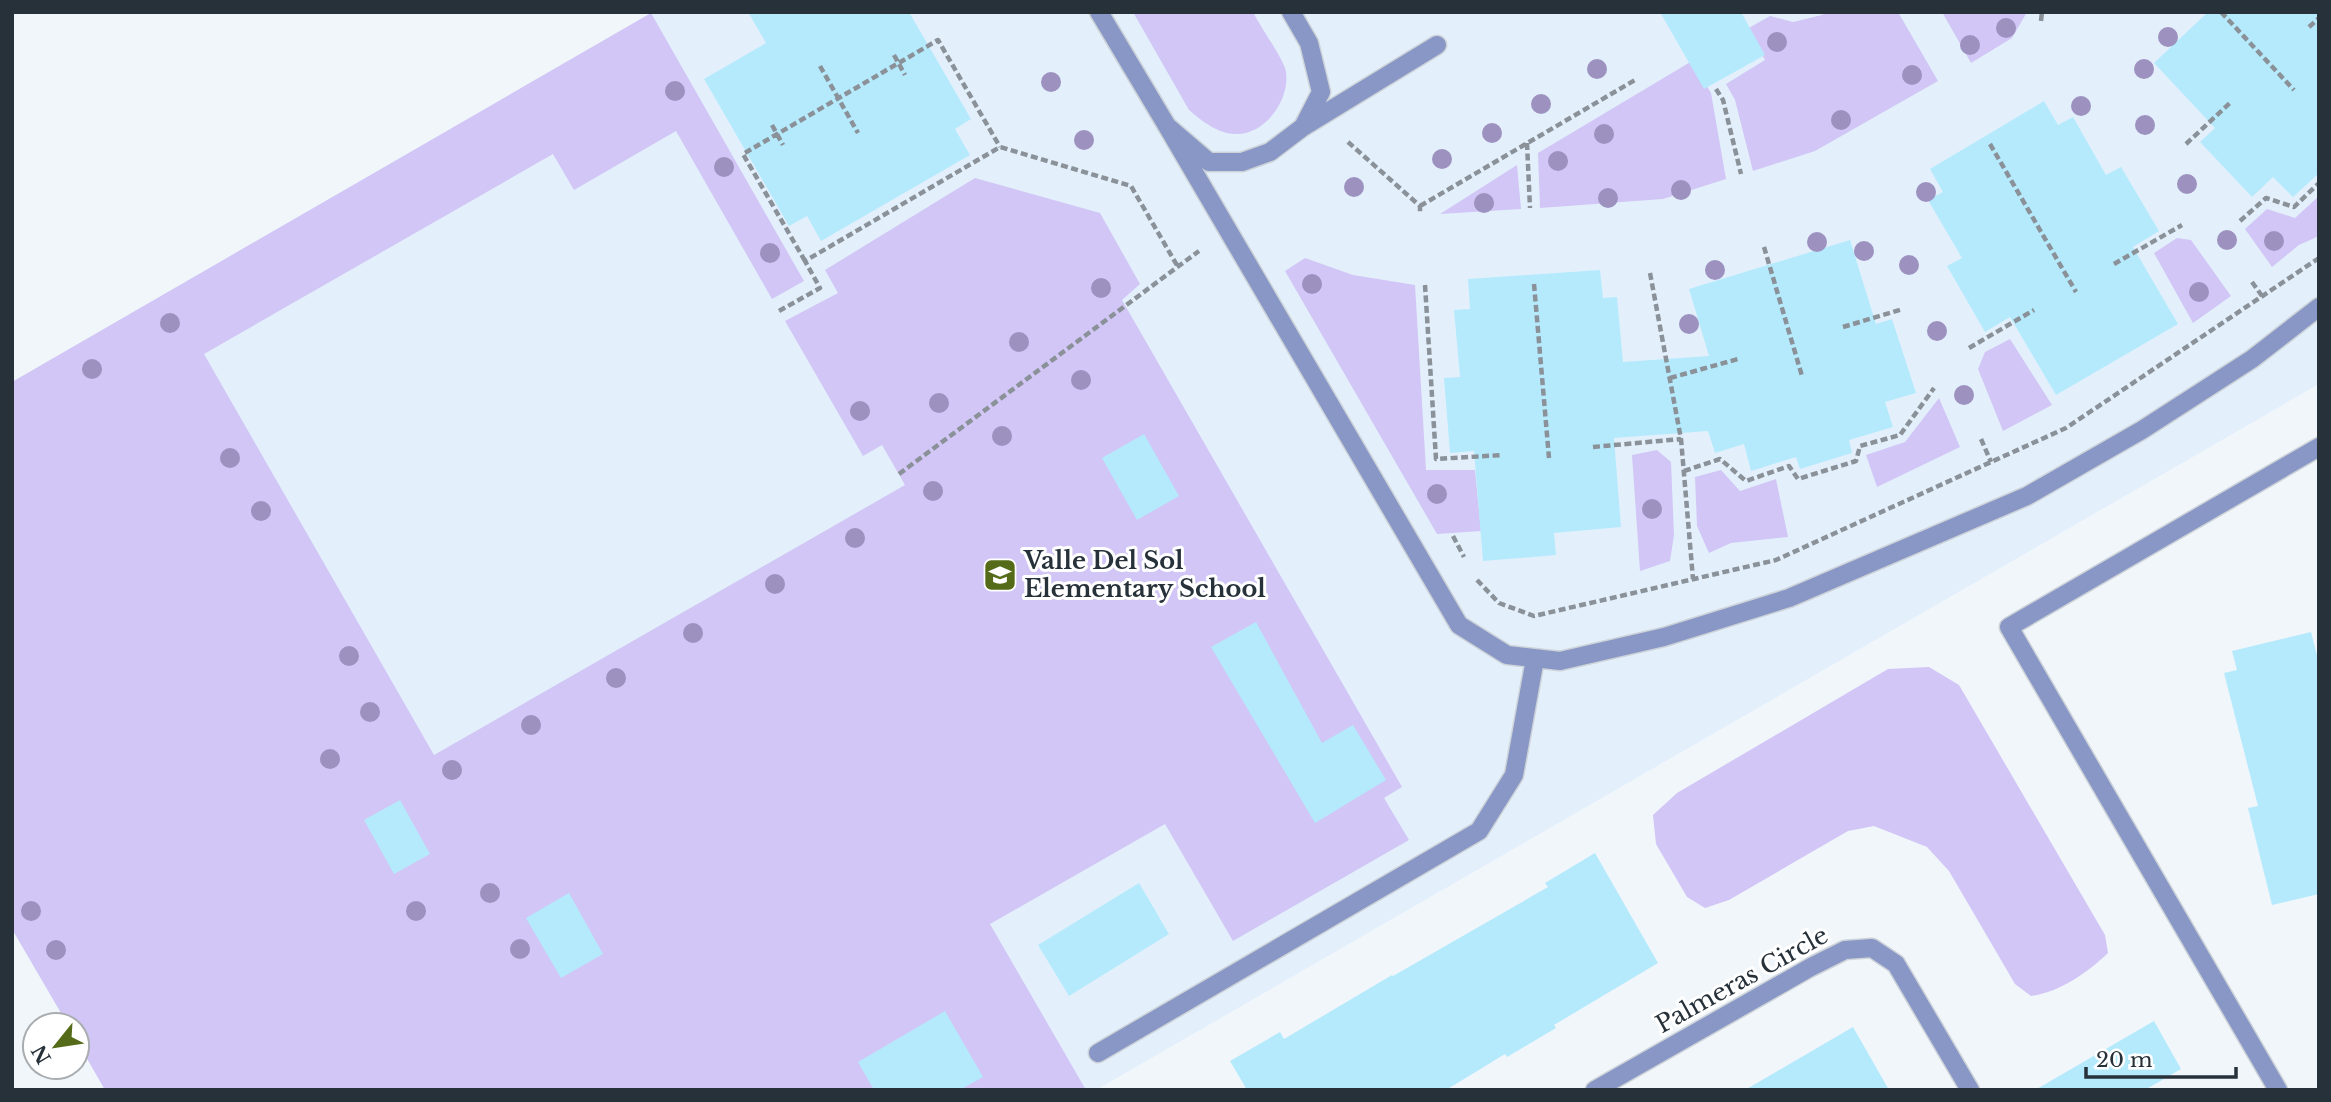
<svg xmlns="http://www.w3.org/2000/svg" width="2331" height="1102" font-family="'Libre Baskerville',serif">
	<rect width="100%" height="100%" fill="#f1f6fb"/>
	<path fill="#e3f0fc" d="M 653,12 L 2319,12 L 2319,384 L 1096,1090 L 105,1090 L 77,1041 L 77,1025 L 68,1025 L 12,929 L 12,382 Z"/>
	<path fill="#d1c6f5" d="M 1133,12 L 1253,12 C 1260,26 1281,56 1285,68 C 1293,96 1266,135 1236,134 C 1218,134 1202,121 1189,110 Z
		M 1826,12 L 1898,12 L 1938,81 L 1815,151 L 1753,171 L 1735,100 L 1726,84 L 1765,60 L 1747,29 L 1770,16 L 1793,22 L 1822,15 Z
		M 1942,12 L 2027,12 L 2012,38 L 1971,63 Z
		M 651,13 L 804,281 L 772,299 L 676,131 L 574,190 L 553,154 L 204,354 L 434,755 L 905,485 L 882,445 L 863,456 L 785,321 L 838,293 L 825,270 L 975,178 L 1100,213 L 1140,284 L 1122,300 L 1402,787 L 1384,798 L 1409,840 L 1233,941 L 1165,824 L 990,924 L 1086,1090 L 105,1090 L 77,1041 L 77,1025 L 68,1025 L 12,929 L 12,382 Z
		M 1692,61 L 1711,93 L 1726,179 L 1663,199 L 1540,208 L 1538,153 Z
		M 1517,165 L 1521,209 L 1440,214 Z
		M 2319,196 L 2319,236 L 2299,245 L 2272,267 L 2245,229 L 2267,209 L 2295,218 Z
		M 2177,238 L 2191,240 L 2231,296 L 2193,323 L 2154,253 Z
		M 1305,258 L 1353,275 L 1415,285 L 1426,470 L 1475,470 L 1481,531 L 1437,534 L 1285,271 Z
		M 2010,339 L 2052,405 L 2003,431 L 1978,369 L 1985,352 Z
		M 1939,398 L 1960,447 L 1877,487 L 1866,455 L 1905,442 Z
		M 1657,450 L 1671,462 L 1674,535 L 1670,561 L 1640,571 L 1632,455 Z
		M 1721,470 L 1740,491 L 1776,479 L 1788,537 L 1731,543 L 1709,553 L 1697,526 L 1695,477 Z
		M 1929,667 L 1959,685 L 2105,935 L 2108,953 C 2087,973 2060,992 2031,996 L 2015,984 L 1949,871 L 1927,847 L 1874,826 L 1848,831 L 1729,900 L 1705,908 L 1687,897 L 1656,844 L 1653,815 L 1677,793 L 1888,669 Z"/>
	<path fill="#b5eafd" d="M 748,12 L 909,12 L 971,119 L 955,129 L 970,155 L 821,241 L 807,216 L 789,226 L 704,79 L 766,43 Z
		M 1660,12 L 1741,12 L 1765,55 L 1704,89 Z
		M 2208,12 L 2319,12 L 2319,173 L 2293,197 L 2273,177 L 2252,197 L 2200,142 L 2215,128 L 2154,63 Z
		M 2044,101 L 2058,125 L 2073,117 L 2106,175 L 2121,167 L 2159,231 L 2133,247 L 2178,324 L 2056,395 L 2010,317 L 1985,332 L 1947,266 L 1962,258 L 1928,200 L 1943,192 L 1930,169 Z
		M 1850,240 L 1876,324 L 1892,319 L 1916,393 L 1885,402 L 1893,427 L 1849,440 L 1852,453 L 1800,469 L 1796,457 L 1751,471 L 1744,444 L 1715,453 L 1708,431 L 1614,438 L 1621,527 L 1554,533 L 1556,555 L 1483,561 L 1474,451 L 1450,453 L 1444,378 L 1460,377 L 1454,310 L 1470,309 L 1468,279 L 1600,270 L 1603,298 L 1617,297 L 1623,362 L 1709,356 L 1689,289 Z
		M 1144,434 L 1179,496 L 1137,520 L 1102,458 Z
		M 1256,622 L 1322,743 L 1353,725 L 1386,780 L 1315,823 L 1211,647 Z
		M 2311,632 L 2319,663 L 2319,894 L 2272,905 L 2248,808 L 2258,806 L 2224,673 L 2237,670 L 2232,651 Z
		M 400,800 L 430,854 L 394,874 L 364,820 Z
		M 1595,853 L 1658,963 L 1554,1025 L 1556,1028 L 1507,1057 L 1505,1054 L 1446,1090 L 1247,1090 L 1230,1061 L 1280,1032 L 1284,1039 L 1392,975 L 1393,976 L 1548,887 L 1545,883 Z
		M 1139,883 L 1169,934 L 1069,996 L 1038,945 Z
		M 569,893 L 603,954 L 561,978 L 526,918 Z
		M 945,1011 L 983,1077 L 960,1090 L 874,1090 L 858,1062 Z
		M 2154,1021 L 2181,1069 L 2145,1090 L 2035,1090 Z
		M 1853,1027 L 1889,1090 L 1745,1090 Z"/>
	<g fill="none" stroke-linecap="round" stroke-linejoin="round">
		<defs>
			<path id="lane" d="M 1099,12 L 1167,126 L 1209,162 L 1242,162 L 1270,152 L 1303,127 L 1321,92 L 1309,43 L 1291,12
				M 1167,126 L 1459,625 L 1507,655 L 1560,661 L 1664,637 L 1789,598 L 2027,496 L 2142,430 L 2252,359 L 2319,307
				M 1303,127 L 1437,45
				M 1098,1053 L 1479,831 L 1514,775 L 1535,659"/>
			<path id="street" d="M 1595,1090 L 1811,967 L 1845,950 L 1872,948 L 1896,964 L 1970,1090
				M 2278,1090 L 2009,627 L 2319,447"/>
		</defs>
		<use href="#lane" stroke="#cdd3d8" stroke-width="21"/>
		<use href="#street" stroke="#cdd3d8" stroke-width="21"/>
		<path stroke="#8a9198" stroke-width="4.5" stroke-dasharray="7 3.5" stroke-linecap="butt" d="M 2221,12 L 2294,90
			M 2041,21 L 2042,12
			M 2309,27 L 2319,18
			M 894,55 L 905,75
			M 820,66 L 858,133
			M 1716,89 L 1723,100 L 1741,174
			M 772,125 L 783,145
			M 1348,142 L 1420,206 L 1420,214
			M 1527,143 L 1530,208
			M 1990,144 L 2076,292
			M 2186,144 L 2232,101
			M 1420,206 L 1635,80
			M 2240,221 L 2266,198 L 2294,207 L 2319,183
			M 1764,247 L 1802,376
			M 805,261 L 743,154 L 938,40 L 1000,147
			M 2114,264 L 2182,225
			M 1650,273 L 1681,439 L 1693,579
			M 2252,282 L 2262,296
			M 1534,284 L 1549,458
			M 1425,285 L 1436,459 L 1503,455
			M 779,311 L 820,288 L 805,261 L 1000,147 L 1131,186 L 1178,267
			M 1843,327 L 1903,309
			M 1969,348 L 2034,310
			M 1670,378 L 1738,359
			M 1981,439 L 1991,462
			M 1593,447 L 1681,439
			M 1684,471 L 1720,459 L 1746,481 L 1789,466 L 1798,479 L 1856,461 L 1860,446 L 1900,435 L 1934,388
			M 899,474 L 1199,251
			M 1453,536 L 1464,557
			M 1477,580 L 1499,603 L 1534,616 L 1776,560 L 1991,462 L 2066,428 L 2319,258"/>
		<use href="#lane" stroke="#8897c6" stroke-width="18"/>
		<use href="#street" stroke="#8897c6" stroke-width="18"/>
	</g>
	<g fill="#9d91c0">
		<circle cx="2006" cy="28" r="10"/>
		<circle cx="2168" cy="37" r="10"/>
		<circle cx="1777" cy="42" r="10"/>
		<circle cx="1970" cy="45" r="10"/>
		<circle cx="1597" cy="69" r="10"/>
		<circle cx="2144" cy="69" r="10"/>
		<circle cx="1912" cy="75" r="10"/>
		<circle cx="1051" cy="82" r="10"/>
		<circle cx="675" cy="91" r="10"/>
		<circle cx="1541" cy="104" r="10"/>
		<circle cx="2081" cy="106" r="10"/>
		<circle cx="1841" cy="120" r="10"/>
		<circle cx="2145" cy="125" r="10"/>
		<circle cx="1492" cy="133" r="10"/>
		<circle cx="1604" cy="134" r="10"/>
		<circle cx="1084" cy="140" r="10"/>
		<circle cx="1442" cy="159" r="10"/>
		<circle cx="1558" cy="161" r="10"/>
		<circle cx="724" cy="167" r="10"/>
		<circle cx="2187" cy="184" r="10"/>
		<circle cx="1354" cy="187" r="10"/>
		<circle cx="1681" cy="190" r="10"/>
		<circle cx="1926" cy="192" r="10"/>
		<circle cx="1608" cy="198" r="10"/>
		<circle cx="1484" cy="203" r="10"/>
		<circle cx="2227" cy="240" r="10"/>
		<circle cx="2274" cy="241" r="10"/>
		<circle cx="1817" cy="242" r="10"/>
		<circle cx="1864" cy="251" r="10"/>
		<circle cx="770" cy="253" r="10"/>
		<circle cx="1909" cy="265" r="10"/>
		<circle cx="1715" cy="270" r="10"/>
		<circle cx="1312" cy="284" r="10"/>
		<circle cx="1101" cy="288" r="10"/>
		<circle cx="2199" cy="292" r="10"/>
		<circle cx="170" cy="323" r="10"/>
		<circle cx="1689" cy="324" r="10"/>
		<circle cx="1937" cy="331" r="10"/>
		<circle cx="1019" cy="342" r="10"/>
		<circle cx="92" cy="369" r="10"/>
		<circle cx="1081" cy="380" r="10"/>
		<circle cx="1964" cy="395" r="10"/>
		<circle cx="939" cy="403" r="10"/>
		<circle cx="860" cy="411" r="10"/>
		<circle cx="1002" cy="436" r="10"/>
		<circle cx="230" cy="458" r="10"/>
		<circle cx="933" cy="491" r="10"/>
		<circle cx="1437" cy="494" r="10"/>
		<circle cx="1652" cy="509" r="10"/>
		<circle cx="261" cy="511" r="10"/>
		<circle cx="855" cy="538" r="10"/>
		<circle cx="775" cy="584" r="10"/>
		<circle cx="693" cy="633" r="10"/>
		<circle cx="349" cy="656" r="10"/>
		<circle cx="616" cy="678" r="10"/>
		<circle cx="370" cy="712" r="10"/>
		<circle cx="531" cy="725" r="10"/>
		<circle cx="330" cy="759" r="10"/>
		<circle cx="452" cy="770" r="10"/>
		<circle cx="490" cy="893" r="10"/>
		<circle cx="31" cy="911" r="10"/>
		<circle cx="416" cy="911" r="10"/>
		<circle cx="520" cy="949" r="10"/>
		<circle cx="56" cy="950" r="10"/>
	</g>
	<defs>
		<symbol id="school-square" viewBox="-11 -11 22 22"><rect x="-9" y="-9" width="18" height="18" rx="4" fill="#556b19" stroke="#fff"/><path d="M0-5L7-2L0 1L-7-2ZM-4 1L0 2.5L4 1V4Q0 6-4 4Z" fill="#fff"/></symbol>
	</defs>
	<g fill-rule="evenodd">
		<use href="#school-square" x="981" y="556" width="38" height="38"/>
	</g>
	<g text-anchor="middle" stroke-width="6" stroke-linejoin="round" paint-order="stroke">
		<g font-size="24" font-weight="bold" fill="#27313a" stroke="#fff" text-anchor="start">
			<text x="1024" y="569">Valle Del Sol<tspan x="1024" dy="28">Elementary School</tspan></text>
		</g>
		<g font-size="24" fill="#27313a" stroke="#fff">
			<text transform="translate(1742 980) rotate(-29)" y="8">Palmeras Circle</text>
		</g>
	</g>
	<rect width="2331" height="1102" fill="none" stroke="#27313a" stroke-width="28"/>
	<g transform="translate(56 1046) rotate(240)"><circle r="33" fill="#ffffff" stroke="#a9adb0" stroke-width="2"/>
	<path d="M0-5L12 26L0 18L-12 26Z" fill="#556b19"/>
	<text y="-10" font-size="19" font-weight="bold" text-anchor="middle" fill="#27313a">N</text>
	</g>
	<path d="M2086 1067v10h150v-10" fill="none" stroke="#27313a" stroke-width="3.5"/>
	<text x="2096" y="1067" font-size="21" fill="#27313a" stroke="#ffffff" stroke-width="5" paint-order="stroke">20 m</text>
</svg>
